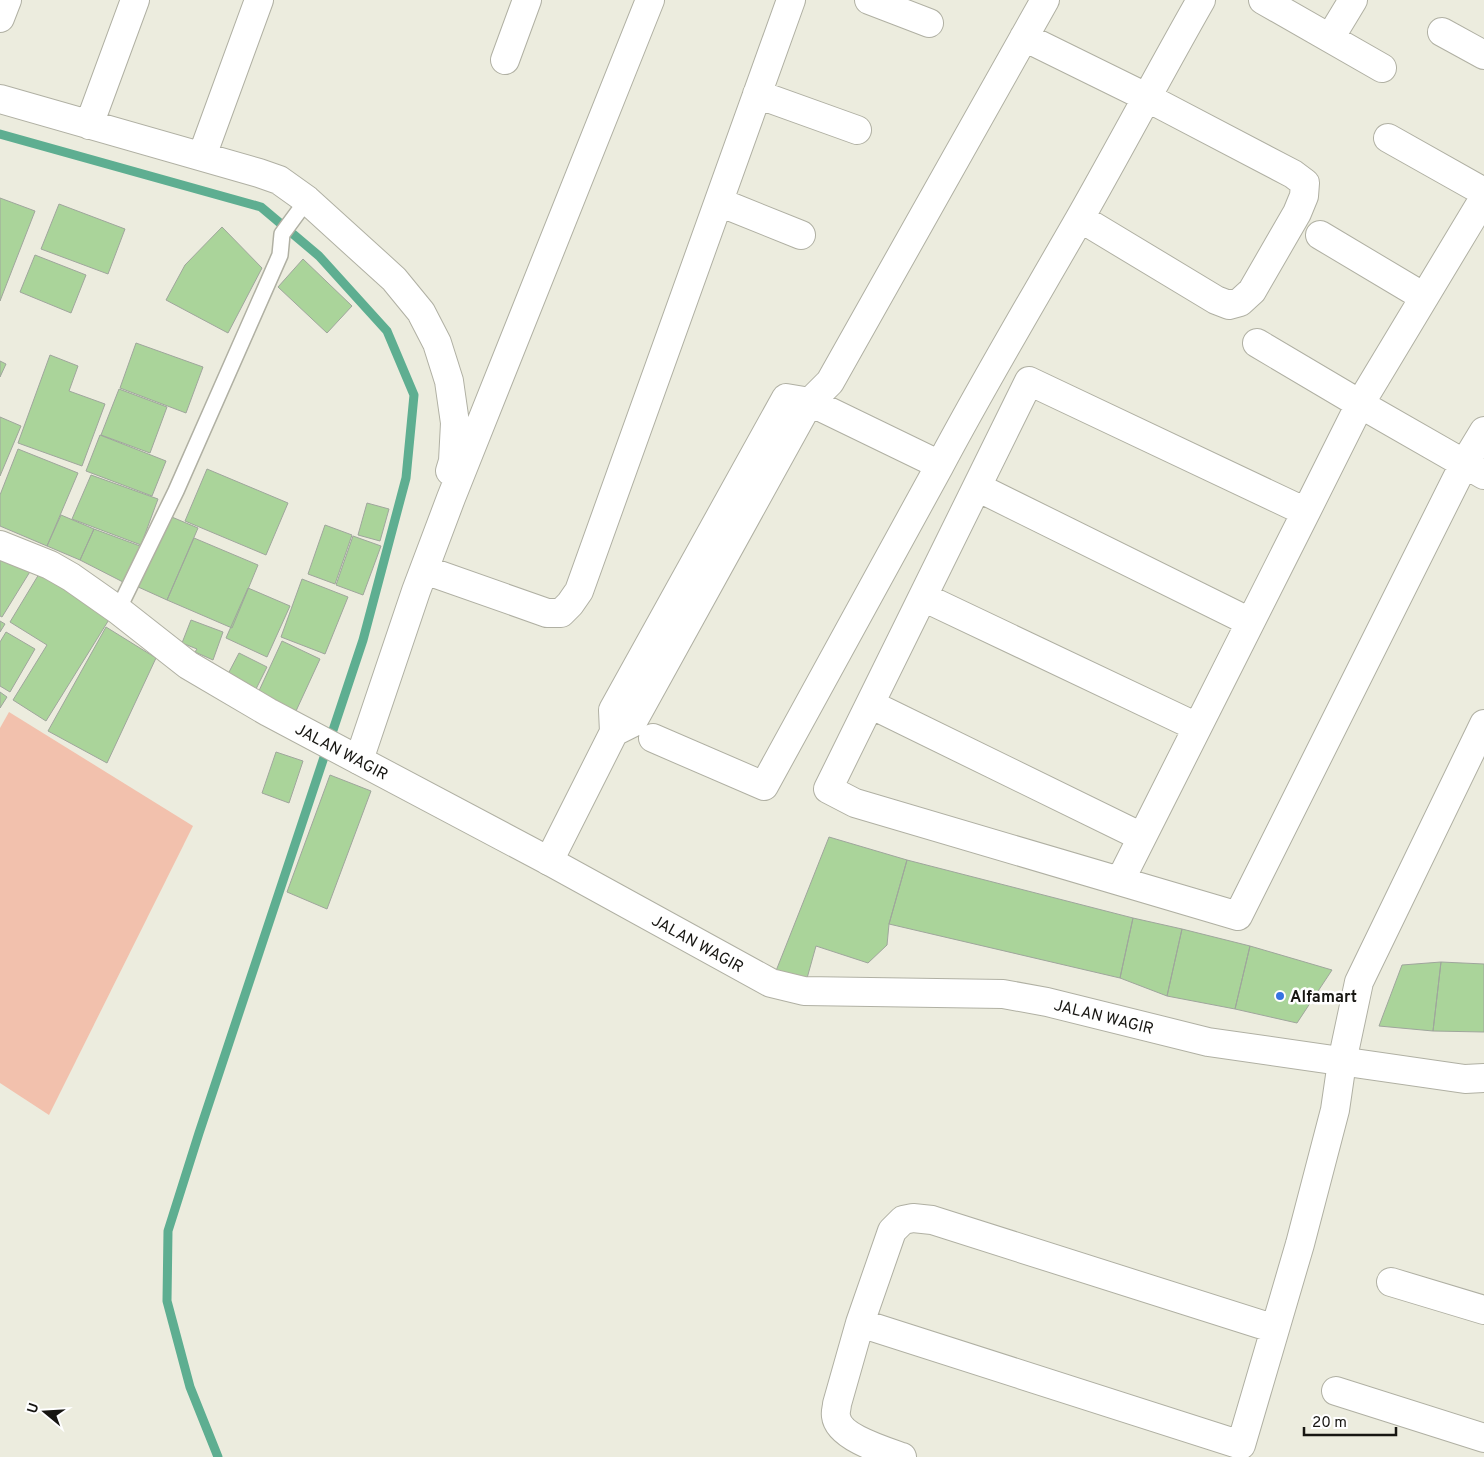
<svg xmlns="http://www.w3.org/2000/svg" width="1484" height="1457" font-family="Overpass,sans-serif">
	<rect width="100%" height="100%" fill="#ececde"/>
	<path fill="#f2c1ad" d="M 9,712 L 193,826 L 49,1115 L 0,1083 L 0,728 Z"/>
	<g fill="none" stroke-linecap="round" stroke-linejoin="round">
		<path stroke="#5eae91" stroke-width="9" d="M 0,134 L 261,207 L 319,256 L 387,331 L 414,395 L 406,478 L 363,640 L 199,1133 L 168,1231 L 167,1301 L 190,1387 L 218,1457"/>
	</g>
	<path fill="#aad49a" stroke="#9fa69c" d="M 0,198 L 35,211 L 0,301 Z
		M 59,204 L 125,229 L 108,274 L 41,249 Z
		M 222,227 L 262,268 L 228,333 L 166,300 L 185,265 Z
		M 35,255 L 86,275 L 71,313 L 20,292 Z
		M 303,259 L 352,306 L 327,333 L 278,287 Z
		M 136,343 L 203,367 L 186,413 L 120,388 Z
		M 50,355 L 78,366 L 69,391 L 105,404 L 82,466 L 18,443 Z
		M 0,361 L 6,364 L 0,377 Z
		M 119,389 L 167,407 L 150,453 L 101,435 Z
		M 0,417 L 21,426 L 0,476 Z
		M 100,435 L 166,461 L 152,496 L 86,471 Z
		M 18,449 L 78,473 L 47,546 L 0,526 L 0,495 Z
		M 207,469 L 288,503 L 266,555 L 185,521 Z
		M 91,475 L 158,499 L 141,545 L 72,519 Z
		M 367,503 L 389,509 L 380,541 L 358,535 Z
		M 61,515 L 94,529 L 80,560 L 47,546 Z
		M 167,515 L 198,528 L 167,600 L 136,586 Z
		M 325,525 L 352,535 L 335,584 L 308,574 Z
		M 94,529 L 140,546 L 123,582 L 80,560 Z
		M 353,536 L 381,546 L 363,595 L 336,585 Z
		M 194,538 L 258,565 L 232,628 L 167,600 Z
		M 0,554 L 31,570 L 2,617 L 0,616 Z
		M 39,574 L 110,618 L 46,721 L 13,700 L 47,645 L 10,622 Z
		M 302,579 L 348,597 L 325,654 L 281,637 Z
		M 248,588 L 290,606 L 267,657 L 226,638 Z
		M 191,620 L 223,632 L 213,660 L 195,652 L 197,649 L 182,643 Z
		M 0,621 L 5,624 L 0,632 Z
		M 106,627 L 156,658 L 107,763 L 48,731 Z
		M 6,632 L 35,649 L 10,692 L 0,686 L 0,642 Z
		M 282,641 L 320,659 L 296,711 L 258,693 Z
		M 239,653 L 267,667 L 256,689 L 228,674 Z
		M 0,692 L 7,697 L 0,708 Z
		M 276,752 L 303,761 L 289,803 L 262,793 Z
		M 330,775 L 371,791 L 327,909 L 287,892 Z
		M 829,837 L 907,860 L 889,924 L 887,945 L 868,963 L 816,946 L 804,989 L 772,981 Z
		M 907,860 L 1133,918 L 1120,978 L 889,924 Z
		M 1133,918 L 1182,929 L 1167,996 L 1120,978 Z
		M 1182,929 L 1250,946 L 1235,1009 L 1167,996 Z
		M 1250,946 L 1332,970 L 1297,1023 L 1235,1009 Z
		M 1441,962 L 1433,1031 L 1379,1026 L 1402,965 Z
		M 1441,962 L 1484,964 L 1484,1032 L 1433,1031 Z"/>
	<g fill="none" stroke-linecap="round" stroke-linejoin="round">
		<defs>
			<path id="lane" d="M 118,610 L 176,491 L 280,255 L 282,234 L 307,200"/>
			<path id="street" d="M 869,0 L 929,23
				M 1263,0 L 1382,68
				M 0,18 L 7,0
				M 1442,32 L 1484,55
				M 1024,37 L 1146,97 L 1293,174 L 1305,183 L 1304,196 L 1297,213 L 1252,291 L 1240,302 L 1229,305 L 1216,300 L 1080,218
				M 1330,38 L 1353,0
				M 505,60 L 527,0
				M 757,94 L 857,130
				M 0,99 L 259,173 L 279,180 L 307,200 L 394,279 L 421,312 L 437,343 L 449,381 L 455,423 L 453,461 L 450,471
				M 89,125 L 135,0
				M 1388,138 L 1484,192
				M 202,156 L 259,0
				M 1484,198 L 1360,404 L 1306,512 L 1029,381 L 828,789 L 855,803 L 1238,916 L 1464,464 L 1484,431
				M 719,202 L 801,235
				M 1320,235 L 1424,297
				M 1257,343 L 1360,404 L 1484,475
				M 940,465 C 984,382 1033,300 1080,218 C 1121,146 1160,72 1201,0
				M 977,487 L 1250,622
				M 425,570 L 547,613 L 561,613 L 570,604 L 579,591 L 791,0
				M 923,597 L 1197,727
				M 870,704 L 1142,837
				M 614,732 L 613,710 L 786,398 L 810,402 L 940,465 L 764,786 L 653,738
				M 359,760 L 416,591 L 451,498 L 650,0
				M 549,861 L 614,732 L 632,723 L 802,415 L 810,402 L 830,382 L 1045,0
				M 1120,881 L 1306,512
				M 1391,1282 L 1484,1310
				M 860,1323 L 1241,1445 L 1300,1244 L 1335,1110 L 1342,1062 L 1359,982 L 1484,724
				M 1336,1391 L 1484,1438
				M 902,1457 C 885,1451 838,1437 836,1416 C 835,1412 837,1408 837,1404 L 860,1323 L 892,1231 L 903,1220 L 913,1218 L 932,1220 L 1275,1329"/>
			<path id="secondary" d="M 0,545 L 50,565 L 71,577 L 118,610 L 188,665 L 268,712 L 549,861 L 771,983 L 804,991 L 1003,994 L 1047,1002 L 1208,1042 L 1465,1079 L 1484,1078"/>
		</defs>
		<use href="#lane" stroke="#b0b0a3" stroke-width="18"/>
		<use href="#street" stroke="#b0b0a3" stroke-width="30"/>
		<use href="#secondary" stroke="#b0b0a3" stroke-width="30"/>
		<use href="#lane" stroke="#fff" stroke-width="15"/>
		<use href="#street" stroke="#fff" stroke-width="28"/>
		<use href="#secondary" stroke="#fff" stroke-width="28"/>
	</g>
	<circle fill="#3673e1" stroke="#fff" stroke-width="2" cx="1280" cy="996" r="5"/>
	<g text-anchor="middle" stroke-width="5" stroke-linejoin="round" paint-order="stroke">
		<g font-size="16" fill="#171612" stroke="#fff">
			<text transform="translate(342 751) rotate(28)" y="6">JALAN WAGIR</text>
			<text transform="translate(698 943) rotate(29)" y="6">JALAN WAGIR</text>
			<text transform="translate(1104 1016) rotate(14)" y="6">JALAN WAGIR</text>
		</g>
		<g font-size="16" font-weight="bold" fill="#171612" stroke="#fff" text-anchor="start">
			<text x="1290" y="1002">Alfamart</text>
		</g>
	</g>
	<g transform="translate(45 1412) rotate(288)" stroke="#ffffff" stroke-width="4" paint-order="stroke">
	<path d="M0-4L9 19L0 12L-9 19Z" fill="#171612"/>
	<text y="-8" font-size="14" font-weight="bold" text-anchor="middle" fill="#171612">U</text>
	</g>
	<path d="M1304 1427v8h92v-8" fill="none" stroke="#171612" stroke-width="2.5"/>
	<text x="1312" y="1427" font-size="15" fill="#171612" stroke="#ffffff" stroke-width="4" paint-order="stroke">20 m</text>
</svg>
